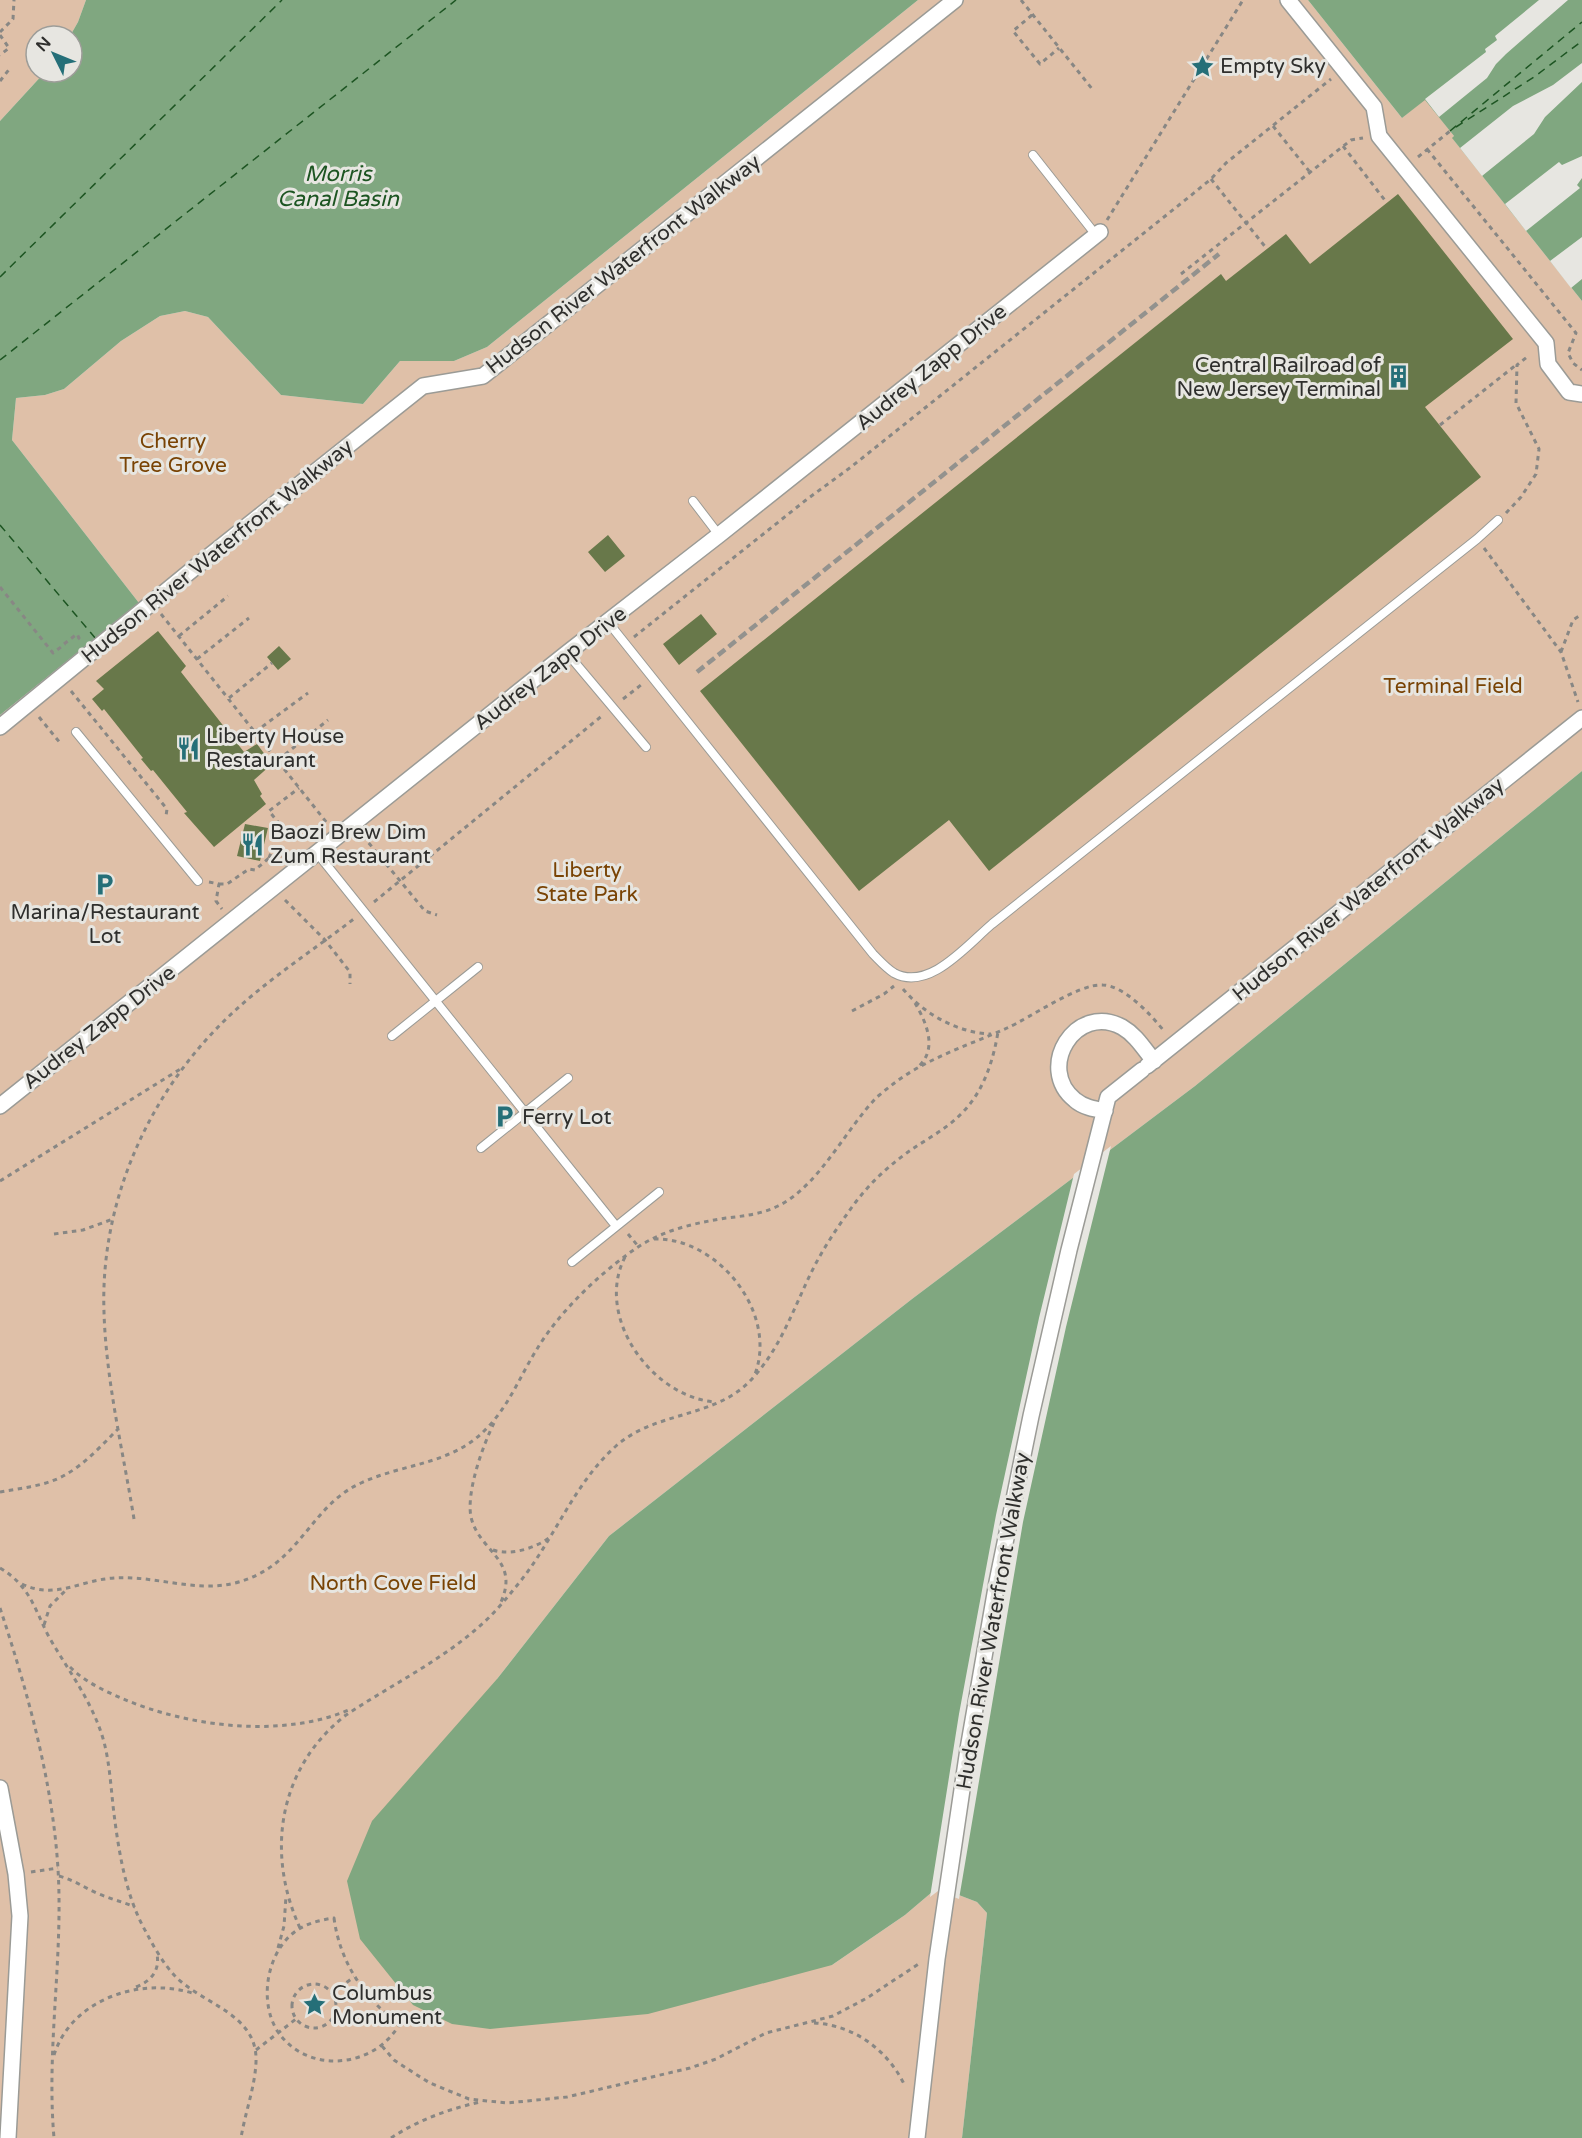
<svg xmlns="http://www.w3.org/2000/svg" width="1582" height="2138" font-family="'Varela Round',sans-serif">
	<rect width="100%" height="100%" fill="#e7e6e1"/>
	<path fill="#dfc0a8" d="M 0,0 L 86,0 L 78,22 L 70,36 L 36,36 L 36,72 L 45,72 L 0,121 Z
		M 918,0 L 1308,0 L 1402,118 L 1425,99 L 1454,136 L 1453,139 L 1582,301 L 1582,771 L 1195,1086 L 912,1299 L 609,1536 L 497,1679 L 832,1965 L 905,1915 L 938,1887 L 977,1902 L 987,1913 L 962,2138 L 0,2138 L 0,715 L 139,603 L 12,440 L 16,398 L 45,395 L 64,389 L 121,341 L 160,316 L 185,311 L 208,317 L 281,395 L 363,404 L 400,361 L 454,361 L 487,347 Z"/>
	<path fill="#80a780" d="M 86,0 L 918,0 L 487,347 L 454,361 L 400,361 L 363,404 L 281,395 L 208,317 L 185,311 L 160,316 L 121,341 L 64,389 L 45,395 L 16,398 L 12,440 L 139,603 L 0,715 L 0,121 L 45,72 L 72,72 L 72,36 L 70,36 L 78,22 Z
		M 1308,0 L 1582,0 L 1582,301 L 1452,138 L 1454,136 L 1425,100 L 1402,118 Z
		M 1582,771 L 1582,2138 L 962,2138 L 987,1913 L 977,1902 L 938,1887 L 905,1915 L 832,1965 L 648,2014 L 490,2029 L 452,2024 L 413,2005 L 360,1939 L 347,1881 L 372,1821 L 497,1679 L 609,1536 L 912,1299 L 1195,1086 Z"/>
	<path fill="#e7e6e1" d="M 1539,0 L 1568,0 L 1506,54 L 1496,64 L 1487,78 L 1439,117 L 1425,99 L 1486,52 L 1485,49 L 1497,40 L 1495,36 Z
		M 1582,63 L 1582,82 L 1545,117 L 1534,134 L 1482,176 L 1460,148 L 1513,106 L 1553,85 Z
		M 1582,156 L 1582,178 L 1577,185 L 1580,188 L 1526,231 L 1505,204 L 1559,162 L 1562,165 Z
		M 1582,237 L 1582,279 L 1571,288 L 1550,261 Z
		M 1111,1146 L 1066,1327 L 1023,1522 L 959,1899 L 938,1891 L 930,1897 L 959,1714 L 996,1515 L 1039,1318 L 1074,1174 Z"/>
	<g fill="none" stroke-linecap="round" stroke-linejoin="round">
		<path stroke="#1d5522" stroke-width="1.5" stroke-dasharray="8 6" stroke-linecap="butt" d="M 1456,127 L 1534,77 L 1582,41
			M 1450,131 L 1582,22
			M 0,277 L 282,0
			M 0,360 L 456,0
			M 0,525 L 96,639"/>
	</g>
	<path fill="#68784a" d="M 1398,194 L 1513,339 L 1425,407 L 1481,477 L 989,871 L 949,820 L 859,891 L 700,691 L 1221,274 L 1226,281 L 1286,234 L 1310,264 Z
		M 608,535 L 625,556 L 605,572 L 588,552 Z
		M 701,614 L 717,634 L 679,665 L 663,644 Z
		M 158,631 L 186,666 L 181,672 L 244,752 L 257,744 L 272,764 L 254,780 L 262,794 L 260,796 L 266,804 L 214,847 L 184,813 L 187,812 L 153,770 L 151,771 L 141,759 L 143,758 L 104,709 L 102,711 L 92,699 L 104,689 L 96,681 Z
		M 279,646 L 291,659 L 278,670 L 267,657 Z
		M 245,824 L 268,828 L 260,861 L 237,856 Z"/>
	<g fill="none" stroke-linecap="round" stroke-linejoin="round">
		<defs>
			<path id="lane" d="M 1033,155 L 1096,235
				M 693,501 L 719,535
				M 608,622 L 873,954 C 880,961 886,968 894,973 C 929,992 967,945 992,924 L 1477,539 L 1498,520
				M 567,653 L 646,747
				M 76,732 L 198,881
				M 317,853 L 616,1226
				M 392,1036 L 478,967
				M 481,1148 L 568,1078
				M 572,1262 L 659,1192"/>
			<path id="street" d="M 1288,0 L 1374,107 L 1379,136 L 1546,343 L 1548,364 L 1569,392 L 1582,394
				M 0,727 L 193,569 L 423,386 L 483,376 L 955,0
				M 1147,1066 L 1582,718
				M 0,1106 L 567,653 L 719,535 L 1100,232
				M 1105,1111 C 1094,1109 1083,1107 1075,1100 C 1035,1068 1076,1002 1122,1027 C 1136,1035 1144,1049 1154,1061
				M 0,1788 L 16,1874 L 20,1916 L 8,2138
				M 917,2138 L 937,1959 L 968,1749 L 997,1582 L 1031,1416 L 1069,1250 L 1108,1097 L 1142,1070"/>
		</defs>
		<use href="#lane" stroke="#9b9b96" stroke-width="10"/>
		<use href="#street" stroke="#9b9b96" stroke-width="18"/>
		<path stroke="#888784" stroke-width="3" stroke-dasharray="4.5 4.5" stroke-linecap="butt" d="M 1021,0 L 1093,90
			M 1032,15 L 1013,31 L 1040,64 L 1059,48
			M 0,32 L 13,19 L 14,0
			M 0,35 L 9,48 L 0,55
			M 0,81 L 11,67
			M 1273,126 L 1309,171
			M 1343,146 L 1387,203
			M 1427,149 L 1576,333 L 1568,353 L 1573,363 L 1582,370
			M 1418,157 L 1450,131
			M 1211,179 L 1267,249
			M 1107,220 L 1243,0
			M 1181,274 L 1351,140 L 1363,138
			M 1440,425 L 1516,365
			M 1506,513 L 1521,497 L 1536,474 L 1539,449 L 1516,403 L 1517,365 L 1527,357
			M 1484,548 L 1561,652 L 1578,702
			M 0,587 L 53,653 L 65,644
			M 161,614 L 327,823
			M 179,636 L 228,596
			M 634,637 L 806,500 L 851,467 L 1189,197 L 1211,179 L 1226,163 L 1331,79
			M 64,644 L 77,634 L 79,638 L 75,642
			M 1561,652 L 1573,620 L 1582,614
			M 197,659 L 249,618
			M 71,691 L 167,809 L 166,816
			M 229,698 L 272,663
			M 623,699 L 641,685
			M 39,717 L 61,744
			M 255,732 L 308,693
			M 278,760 L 328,720
			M 363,836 L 425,911 L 437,915
			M 269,858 L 281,826 L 269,811 L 299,788
			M 209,882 L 219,884 L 216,901 L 222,909
			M 219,884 L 227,884 L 249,869 L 255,870 L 269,858 L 284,857
			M 285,900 L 325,940 L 350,972 L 350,984
			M 374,902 L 603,715
			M 903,989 C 924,1014 958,1033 991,1034
			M 915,1003 C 926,1022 938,1048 919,1066
			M 852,1011 L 884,994 L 894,986
			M 0,1181 L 182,1068
			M 54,1234 L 83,1230 L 113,1219
			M 628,1234 L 638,1246
			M 654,1239 C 718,1237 778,1313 755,1374
			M 625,1257 C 594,1317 652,1397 715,1402
			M 494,1423 C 483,1445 466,1492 471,1517 C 479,1552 520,1559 501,1602
			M 0,1492 C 21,1488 46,1486 65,1475 C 85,1464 103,1444 119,1428
			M 134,1519 C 123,1451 106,1381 104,1312 C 100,1204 147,1097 223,1022 C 262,983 311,952 355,918
			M 493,1550 C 511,1556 535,1548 549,1538
			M 0,1568 C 30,1586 34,1608 49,1637 C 69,1672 93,1702 104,1742 C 110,1765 111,1790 114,1814 C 119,1853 126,1897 146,1932 C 154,1947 164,1965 176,1977 C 204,2005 258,2014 256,2062 C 255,2087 245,2113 241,2138
			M 22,1584 C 56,1600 80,1580 114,1578 C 154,1575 195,1593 235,1583 C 300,1567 309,1506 361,1483 C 404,1463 452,1465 486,1429 C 509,1406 520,1376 537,1349 C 558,1314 595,1278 628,1254 C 658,1231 690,1224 726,1218 C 744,1216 762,1214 778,1206 C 819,1186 845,1130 877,1097 C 889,1087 900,1078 914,1070 C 943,1053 976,1042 1007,1028 C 1030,1018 1079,983 1103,985 C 1125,986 1151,1015 1164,1031
			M 0,1608 C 30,1699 58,1800 59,1897 C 60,1977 47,2058 54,2138
			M 44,1625 L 50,1606 L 65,1591
			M 70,1667 C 85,1682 103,1690 121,1698 C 188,1727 283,1739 351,1709
			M 31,1872 L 58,1868
			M 59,1876 C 74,1880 85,1888 99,1894 C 111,1899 123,1902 135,1907
			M 334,1918 C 340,1963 364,1997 399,2025 C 374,2068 308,2075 278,2032 C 259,2003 266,1956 292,1934 C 304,1924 319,1920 334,1918 Z
			M 300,1928 C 265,1852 279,1767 346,1715 C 388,1687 435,1664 474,1631 C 489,1619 502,1604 514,1589 C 553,1544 572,1485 616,1446 C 654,1412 712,1418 748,1383 C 779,1352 792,1312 811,1273 C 822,1250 837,1228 852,1207 C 868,1185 886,1168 908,1152 C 925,1140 945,1130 960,1115 C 983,1093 993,1062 998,1032
			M 278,1948 L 284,1926 L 286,1896
			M292 2006a22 22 0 1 1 44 0a22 22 0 1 1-44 0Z
			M 136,1987 C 151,1981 160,1971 157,1954
			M 332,1993 L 354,1977
			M 814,2023 C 854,2025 888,2050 905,2086
			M 382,2046 L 394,2060 L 417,2075 L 430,2083 L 469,2099 L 507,2103 L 567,2097 L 690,2068 L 716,2059 L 766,2033 L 833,2016 L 867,1998 L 920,1963
			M 256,2050 L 296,2019
			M 54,2055 C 72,1998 143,1976 195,1994
			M 391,2138 C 418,2120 449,2109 480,2102"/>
		<use href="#lane" stroke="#fff" stroke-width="8"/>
		<use href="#street" stroke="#fff" stroke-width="15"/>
		<path stroke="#93928e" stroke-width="4.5" stroke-dasharray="9 4.5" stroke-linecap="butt" d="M 697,672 L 1219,254"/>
	</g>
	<defs>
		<symbol id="sight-bare" viewBox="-9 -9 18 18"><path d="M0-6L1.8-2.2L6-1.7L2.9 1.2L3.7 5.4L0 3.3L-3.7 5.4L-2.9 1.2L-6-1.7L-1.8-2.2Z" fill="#256f78" stroke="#e7e6e1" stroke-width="2.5" paint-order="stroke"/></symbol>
		<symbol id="building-bare" viewBox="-9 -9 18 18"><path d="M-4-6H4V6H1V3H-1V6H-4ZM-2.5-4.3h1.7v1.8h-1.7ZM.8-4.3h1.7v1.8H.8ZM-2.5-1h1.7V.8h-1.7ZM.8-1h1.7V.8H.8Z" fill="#256f78" stroke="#e7e6e1" stroke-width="2.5" paint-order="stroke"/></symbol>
		<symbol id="restaurant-bare" viewBox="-9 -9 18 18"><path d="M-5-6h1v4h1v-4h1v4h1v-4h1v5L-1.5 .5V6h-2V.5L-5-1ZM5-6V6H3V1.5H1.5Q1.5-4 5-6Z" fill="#256f78" stroke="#e7e6e1" stroke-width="2.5" paint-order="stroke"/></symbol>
		<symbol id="parking-bare" viewBox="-9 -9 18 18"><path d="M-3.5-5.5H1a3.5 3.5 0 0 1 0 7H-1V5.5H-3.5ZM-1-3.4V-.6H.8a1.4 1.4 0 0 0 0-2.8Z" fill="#256f78" stroke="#e7e6e1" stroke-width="2.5" paint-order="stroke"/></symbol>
	</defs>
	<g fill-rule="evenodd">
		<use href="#sight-bare" x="1186" y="50" width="33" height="33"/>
		<use href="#building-bare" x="1382" y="360" width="33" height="33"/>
		<use href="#restaurant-bare" x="172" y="732" width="33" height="33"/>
		<use href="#restaurant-bare" x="236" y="828" width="33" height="33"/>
		<use href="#parking-bare" x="88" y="868" width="33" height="33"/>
		<use href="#parking-bare" x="488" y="1100" width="33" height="33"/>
		<use href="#sight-bare" x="298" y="1988" width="33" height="33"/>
	</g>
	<g text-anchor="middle" stroke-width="6" stroke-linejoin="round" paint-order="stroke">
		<g font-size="21" fill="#2f2f2d" stroke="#e7e6e1" text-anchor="start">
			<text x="1220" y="73">Empty Sky</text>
			<text x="1381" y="372" text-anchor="end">Central Railroad of<tspan x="1381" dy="24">New Jersey Terminal</tspan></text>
			<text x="206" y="743">Liberty House<tspan x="206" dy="24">Restaurant</tspan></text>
			<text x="270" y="839">Baozi Brew Dim<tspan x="270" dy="24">Zum Restaurant</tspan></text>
			<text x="105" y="919" text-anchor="middle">Marina/Restaurant<tspan x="105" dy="24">Lot</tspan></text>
			<text x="522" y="1124">Ferry Lot</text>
			<text x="332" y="2000">Columbus<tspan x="332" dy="24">Monument</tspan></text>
		</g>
		<g font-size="21" fill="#2f2f2d" stroke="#e7e6e1">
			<text transform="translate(623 264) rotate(-38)" y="7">Hudson River Waterfront Walkway</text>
			<text transform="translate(931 367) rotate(-39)" y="7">Audrey Zapp Drive</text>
			<text transform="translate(217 551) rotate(-39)" y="7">Hudson River Waterfront Walkway</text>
			<text transform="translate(550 668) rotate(-38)" y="7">Audrey Zapp Drive</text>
			<text transform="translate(1368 889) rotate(-39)" y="7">Hudson River Waterfront Walkway</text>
			<text transform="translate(99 1027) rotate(-38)" y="7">Audrey Zapp Drive</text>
			<text transform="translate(993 1621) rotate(-80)" y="7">Hudson River Waterfront Walkway</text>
		</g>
		<g font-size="21" fill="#794304" stroke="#e7e6e1">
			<text x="173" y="448">Cherry<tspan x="173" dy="24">Tree Grove</tspan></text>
			<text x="1453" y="693">Terminal Field</text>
			<text x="587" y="877">Liberty<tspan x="587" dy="24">State Park</tspan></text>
			<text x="393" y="1590">North Cove Field</text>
		</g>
		<g font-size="22" font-style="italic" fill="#1d5522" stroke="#e7e6e1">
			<text x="338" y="181">Morris<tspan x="338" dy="25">Canal Basin</tspan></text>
		</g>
	</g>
	<g transform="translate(54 54) rotate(313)"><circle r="28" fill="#e7e6e1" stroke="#9d9d99" stroke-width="1.5"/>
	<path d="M0-4.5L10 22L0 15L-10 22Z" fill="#256f78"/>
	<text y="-9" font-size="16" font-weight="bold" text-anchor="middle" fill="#2f2f2d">N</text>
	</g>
</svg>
